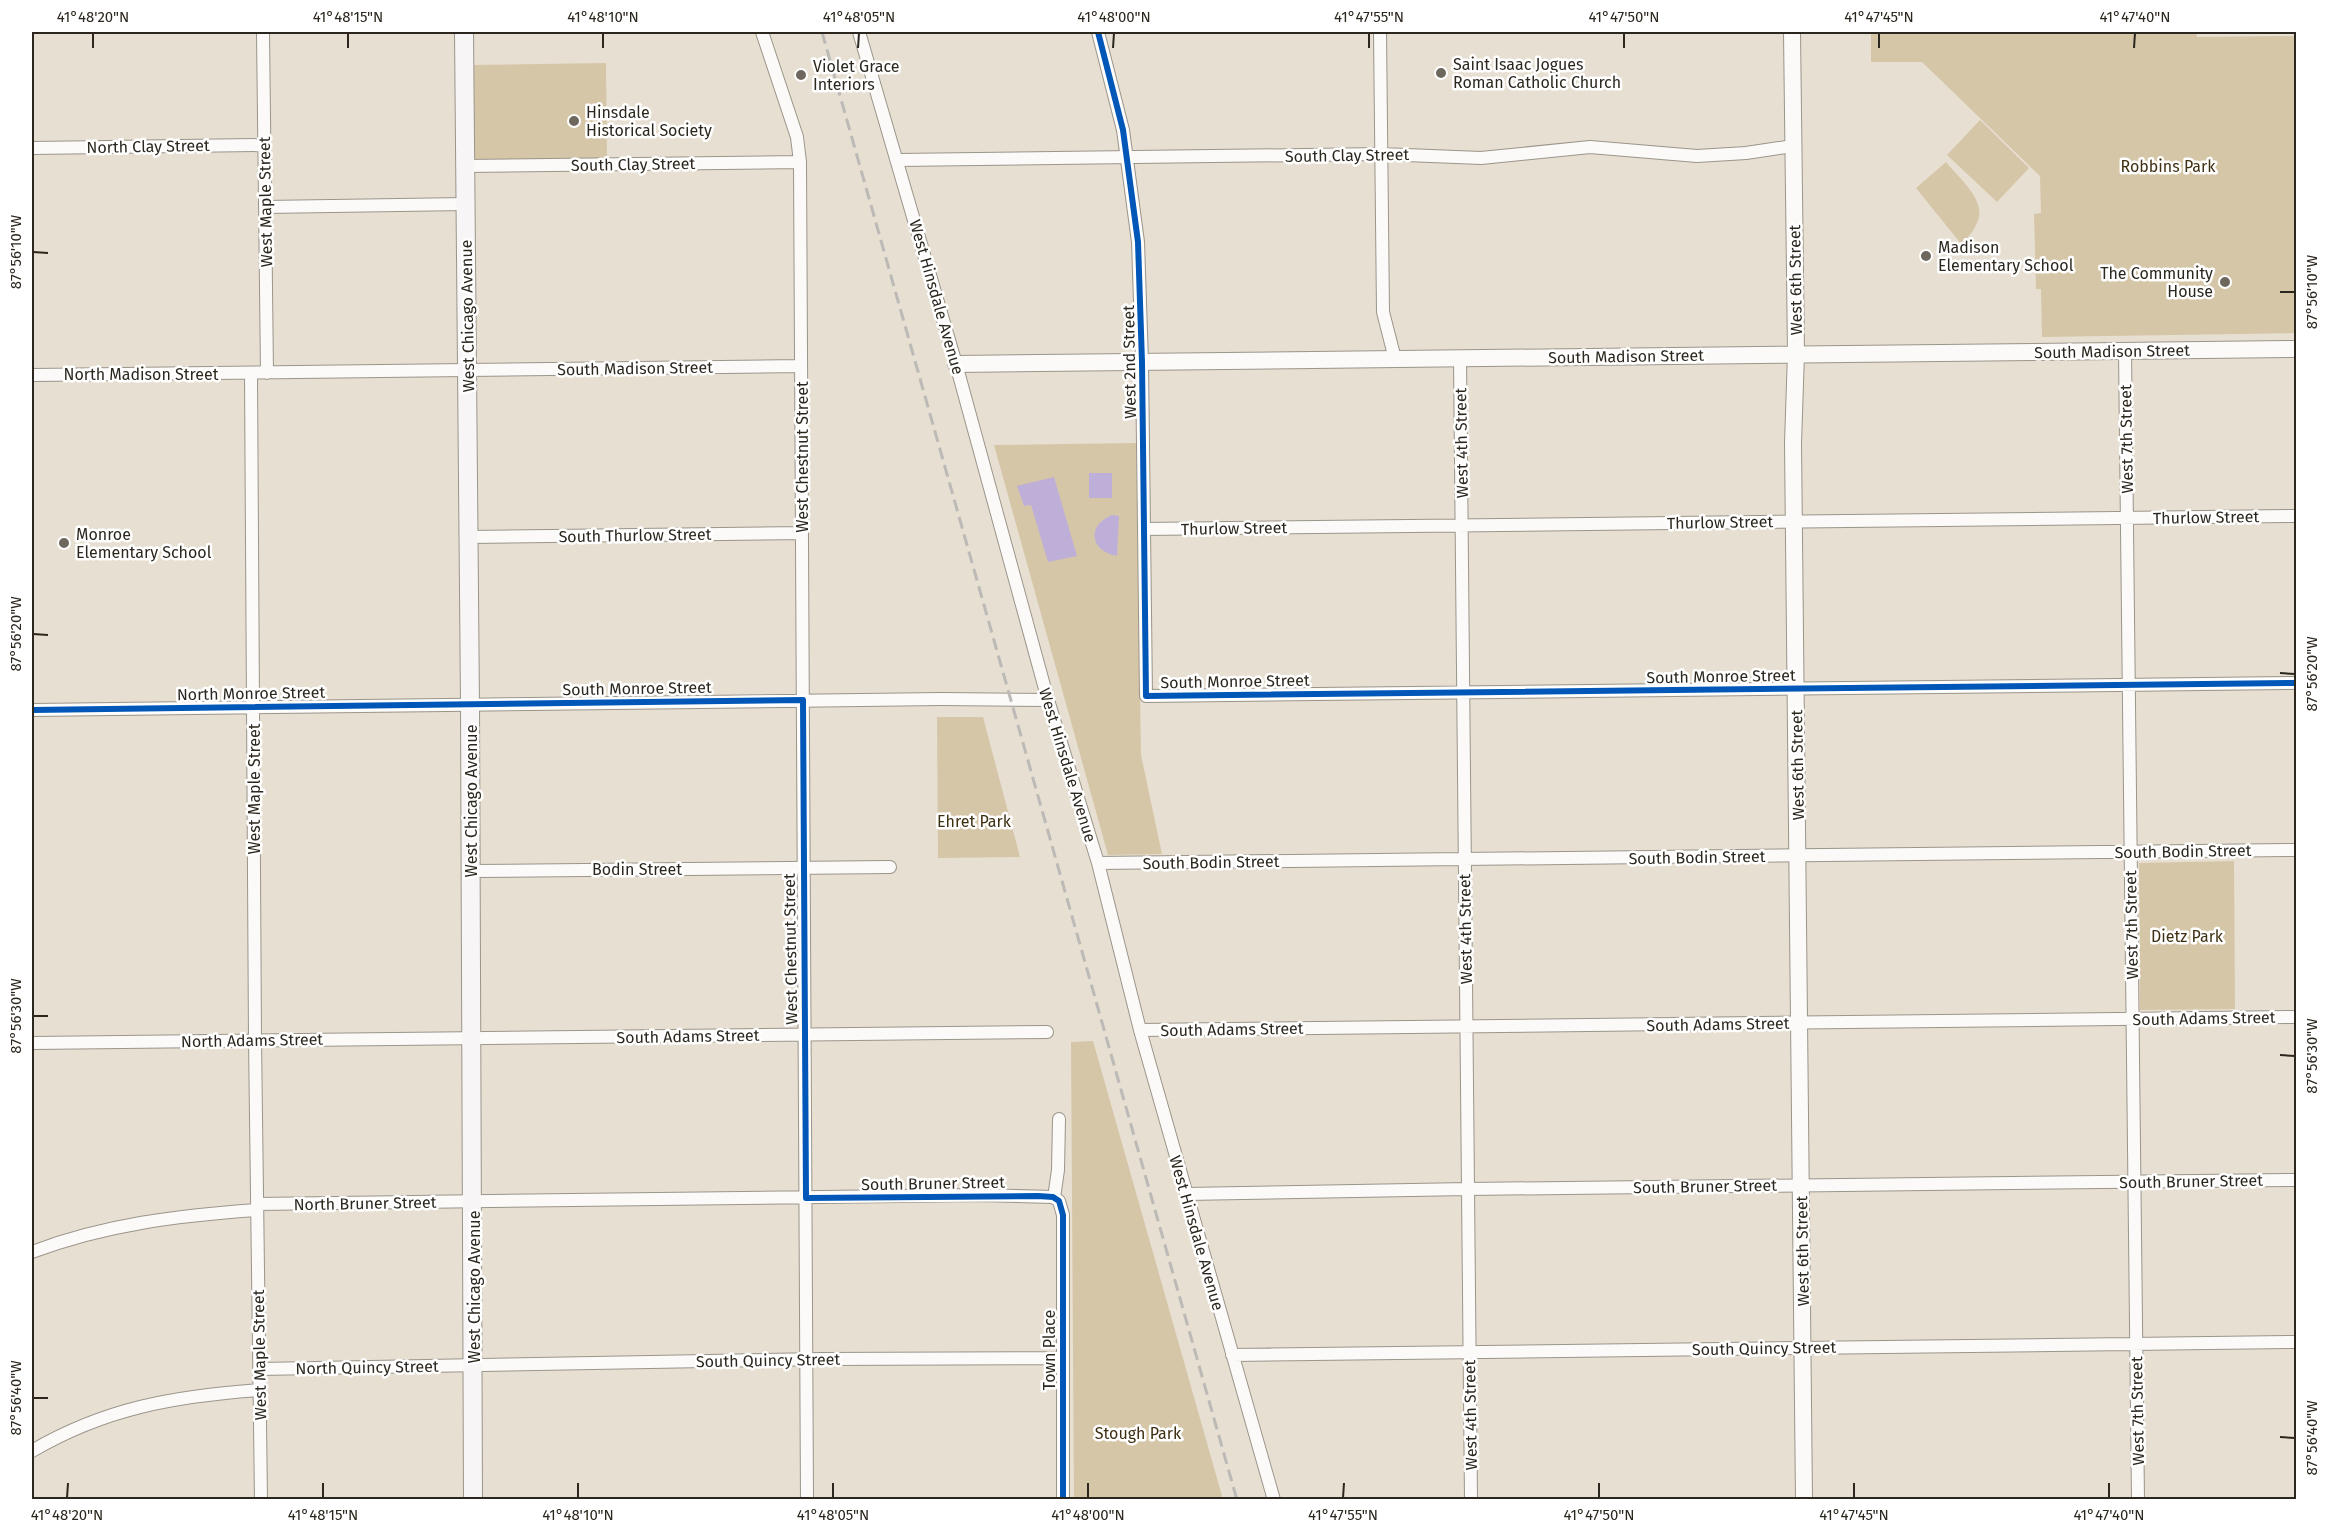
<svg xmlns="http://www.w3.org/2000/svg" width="2328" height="1531" font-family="'Fira Sans',sans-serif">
	<rect width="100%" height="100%" fill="#e7dfd1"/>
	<path fill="#d6c6a8" d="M 1871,32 L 2196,32 L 2197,37 L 2296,36 L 2296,333 L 2042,337 L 2041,289 L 2036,289 L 2034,214 L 2041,213 L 2040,176 L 1922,62 L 1871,62 Z
		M 606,63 L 607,159 L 471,160 L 470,65 Z
		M 1980,120 L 2029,168 L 1997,202 L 1947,155 Z
		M 1946,162 C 1957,176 1983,197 1979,217 C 1977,227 1968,237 1962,245 L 1916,188 Z
		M 1136,443 L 1141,755 L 1162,854 L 1108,855 L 994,445 Z
		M 937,717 L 983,717 L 1020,857 L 938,858 Z
		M 2234,861 L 2235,1009 L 2140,1010 L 2139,863 Z
		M 1093,1041 L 1222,1496 L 1219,1499 L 1074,1499 L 1071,1042 Z"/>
	<path fill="#beafd8" d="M 1089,473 L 1112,473 L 1112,498 L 1089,498 Z
		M 1054,477 L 1077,556 L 1048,562 L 1031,505 L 1024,506 L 1017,486 Z
		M 1112,515 L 1119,516 L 1117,556 C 1090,551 1086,526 1112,515 Z"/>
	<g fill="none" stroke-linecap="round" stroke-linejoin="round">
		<defs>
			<path id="minor" d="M 263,32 L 267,373
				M 762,32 L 797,137 L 800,162 L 807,1500
				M 859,32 L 956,364 L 1048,700 L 1098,863 L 1140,1030 L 1274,1500
				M 1098,32 L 1123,130 L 1138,242 L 1142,362 L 1146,696 L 2296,683
				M 1380,32 L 1383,312 L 1395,359
				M 32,148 L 264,145
				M 898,160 L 1381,154 L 1481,158 L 1590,147 L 1697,156 L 1746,153 L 1793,146
				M 466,166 L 800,162
				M 265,207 L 466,204
				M 2125,351 L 2138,1500
				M 1460,358 L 1471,1500
				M 251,373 L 255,1040 L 261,1500
				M 32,375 L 801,366
				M 1144,529 L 2296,516
				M 469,537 L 802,533
				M 32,710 L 941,699 L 1048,700
				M 1098,863 L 2296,850
				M 471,871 L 890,867
				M 1140,1030 L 2296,1017
				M 32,1043 L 1047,1032
				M 1186,1194 L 1468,1189 L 2296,1180
				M 1054,1198 L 1058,1170 L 1059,1119
				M 257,1204 L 978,1195 L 1053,1197 L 1059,1201 L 1063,1215 L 1063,1500
				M 32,1252 C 106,1224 177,1216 257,1210
				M 1232,1355 L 2296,1342
				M 259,1369 L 822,1359 L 1063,1358
				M 32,1451 C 105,1408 176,1396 259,1390"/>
			<path id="tertiary" d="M 1792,32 L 1796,354 L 1793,443 L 1804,1500
				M 956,364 L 2296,349"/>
			<path id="secondary" d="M 464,32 L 470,704 L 473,1500"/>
		</defs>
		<use href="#minor" stroke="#9b958b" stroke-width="14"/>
		<use href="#tertiary" stroke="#9b958b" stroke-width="18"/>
		<use href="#secondary" stroke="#9b958b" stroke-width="20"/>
		<use href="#minor" stroke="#fbfaf8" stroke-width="12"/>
		<use href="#tertiary" stroke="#fbfaf8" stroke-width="16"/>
		<use href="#secondary" stroke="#f7f5f5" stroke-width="18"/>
		<path stroke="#bcbab7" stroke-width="3" stroke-dasharray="12 6" stroke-linecap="butt" d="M 822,32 L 1237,1500"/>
		<defs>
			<path id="cycleway" d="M 1098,32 L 1123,130 L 1138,242 L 1142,362 L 1146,696 L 2296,683
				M 32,710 L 803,700 L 806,1198 L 1038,1196 L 1053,1197 L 1059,1201 L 1063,1215 L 1063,1500"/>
		</defs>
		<use href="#cycleway" stroke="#fff" stroke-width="10"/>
		<use href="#cycleway" stroke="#0057b8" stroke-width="6"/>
	</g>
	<path fill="none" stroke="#2c271e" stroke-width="2" d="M 93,48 L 93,33M 348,48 L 348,33M 603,48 L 603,33M 858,48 L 859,33M 1113,48 L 1114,33M 1369,48 L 1369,33M 1624,48 L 1624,33M 1879,48 L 1879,33M 2134,48 L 2135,33M 33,252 L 48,253M 2280,292 L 2295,292M 33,634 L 48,635M 2280,673 L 2295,674M 33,1016 L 48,1016M 2280,1055 L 2295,1056M 33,1398 L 48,1398M 2280,1437 L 2295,1438M 67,1498 L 68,1483M 323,1498 L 323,1483M 578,1498 L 578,1483M 833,1498 L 833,1483M 1088,1498 L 1088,1483M 1343,1498 L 1344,1483M 1599,1498 L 1599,1483M 1854,1498 L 1854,1483M 2109,1498 L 2109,1483"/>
	<g fill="#6d675d" stroke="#fff" stroke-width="2">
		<circle cx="1441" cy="73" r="6"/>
		<circle cx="801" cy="75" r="6"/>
		<circle cx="574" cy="121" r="6"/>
		<circle cx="1926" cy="256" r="6"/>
		<circle cx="2225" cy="282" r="6"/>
		<circle cx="64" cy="543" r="6"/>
	</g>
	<g text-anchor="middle" stroke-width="5" stroke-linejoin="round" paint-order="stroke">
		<g font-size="16" fill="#2c271e" stroke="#fff" text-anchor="start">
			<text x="1453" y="70">Saint Isaac Jogues<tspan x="1453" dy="18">Roman Catholic Church</tspan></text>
			<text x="813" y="72">Violet Grace<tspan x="813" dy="18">Interiors</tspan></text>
			<text x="586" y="118">Hinsdale<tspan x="586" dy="18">Historical Society</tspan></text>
			<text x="1938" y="253">Madison<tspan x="1938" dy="18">Elementary School</tspan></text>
			<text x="2213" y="279" text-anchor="end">The Community<tspan x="2213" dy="18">House</tspan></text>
			<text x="76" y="540">Monroe<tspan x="76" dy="18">Elementary School</tspan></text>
		</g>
		<g font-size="16" fill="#2c271e" stroke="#fff">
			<text transform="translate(148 146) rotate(-1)" y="6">North Clay Street</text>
			<text transform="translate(1347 155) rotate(-1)" y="6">South Clay Street</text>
			<text transform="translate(633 164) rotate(-1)" y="6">South Clay Street</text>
			<text transform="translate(265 202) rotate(-91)" y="6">West Maple Street</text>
			<text transform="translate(1795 280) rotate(-91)" y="6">West 6th Street</text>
			<text transform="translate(937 297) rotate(74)" y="6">West Hinsdale Avenue</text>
			<text transform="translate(467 316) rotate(-91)" y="6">West Chicago Avenue</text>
			<text transform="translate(2112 351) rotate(-1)" y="6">South Madison Street</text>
			<text transform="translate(1626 356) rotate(-1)" y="6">South Madison Street</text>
			<text transform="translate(1129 362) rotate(-91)" y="6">West 2nd Street</text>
			<text transform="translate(635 368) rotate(-1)" y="6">South Madison Street</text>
			<text x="141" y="380">North Madison Street</text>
			<text transform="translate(2126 439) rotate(-91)" y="6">West 7th Street</text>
			<text transform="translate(1461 443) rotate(-91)" y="6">West 4th Street</text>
			<text transform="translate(802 457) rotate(-90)" y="6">West Chestnut Street</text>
			<text transform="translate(2206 517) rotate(-1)" y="6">Thurlow Street</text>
			<text transform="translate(1720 522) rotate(-1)" y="6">Thurlow Street</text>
			<text transform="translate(1234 528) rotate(-1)" y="6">Thurlow Street</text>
			<text transform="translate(635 535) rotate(-1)" y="6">South Thurlow Street</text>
			<text transform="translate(1721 676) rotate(-1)" y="6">South Monroe Street</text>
			<text transform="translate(1235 681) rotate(-1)" y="6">South Monroe Street</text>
			<text transform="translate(637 688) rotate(-1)" y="6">South Monroe Street</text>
			<text transform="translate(251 693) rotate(-1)" y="6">North Monroe Street</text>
			<text transform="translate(1068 765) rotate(73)" y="6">West Hinsdale Avenue</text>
			<text transform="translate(1797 765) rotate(-91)" y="6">West 6th Street</text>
			<text transform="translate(254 789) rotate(-90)" y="6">West Maple Street</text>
			<text transform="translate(471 801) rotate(-90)" y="6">West Chicago Avenue</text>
			<text transform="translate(2183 851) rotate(-1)" y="6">South Bodin Street</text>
			<text transform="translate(1697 857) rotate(-1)" y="6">South Bodin Street</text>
			<text transform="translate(1211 862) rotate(-1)" y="6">South Bodin Street</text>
			<text x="637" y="875">Bodin Street</text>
			<text transform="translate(2131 925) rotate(-91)" y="6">West 7th Street</text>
			<text transform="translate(1465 929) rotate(-91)" y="6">West 4th Street</text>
			<text transform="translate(790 949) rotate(-91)" y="6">West Chestnut Street</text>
			<text transform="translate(2204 1018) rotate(-1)" y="6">South Adams Street</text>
			<text transform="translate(1718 1024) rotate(-1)" y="6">South Adams Street</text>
			<text transform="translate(1232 1029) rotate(-1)" y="6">South Adams Street</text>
			<text transform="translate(688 1036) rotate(-1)" y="6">South Adams Street</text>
			<text transform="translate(252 1040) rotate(-1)" y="6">North Adams Street</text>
			<text transform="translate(2191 1181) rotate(-1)" y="6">South Bruner Street</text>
			<text transform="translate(933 1183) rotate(-1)" y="6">South Bruner Street</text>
			<text transform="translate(1705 1186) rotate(-1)" y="6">South Bruner Street</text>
			<text transform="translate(365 1203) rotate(-1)" y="6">North Bruner Street</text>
			<text transform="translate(1197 1233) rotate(74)" y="6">West Hinsdale Avenue</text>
			<text transform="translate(1802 1251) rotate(-91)" y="6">West 6th Street</text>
			<text transform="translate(474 1287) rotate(-90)" y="6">West Chicago Avenue</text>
			<text transform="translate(1764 1348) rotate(-1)" y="6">South Quincy Street</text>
			<text transform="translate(1049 1350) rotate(-90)" y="6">Town Place</text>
			<text transform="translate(259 1355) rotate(-91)" y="6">West Maple Street</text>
			<text transform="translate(768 1360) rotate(-1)" y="6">South Quincy Street</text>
			<text transform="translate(367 1367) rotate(-1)" y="6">North Quincy Street</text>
			<text transform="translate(2137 1411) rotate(-91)" y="6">West 7th Street</text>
			<text transform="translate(1470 1415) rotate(-91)" y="6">West 4th Street</text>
		</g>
		<g font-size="16" fill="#3e2f11" stroke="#fff">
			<text x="2168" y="172">Robbins Park</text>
			<text x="974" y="827">Ehret Park</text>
			<text x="2187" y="942">Dietz Park</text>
			<text x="1138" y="1439">Stough Park</text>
		</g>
	</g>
	<rect width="2328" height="1531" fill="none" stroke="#ffffff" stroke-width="66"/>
	<rect x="33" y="33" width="2262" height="1465" fill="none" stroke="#2c271e" stroke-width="2"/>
	<g font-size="15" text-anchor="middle" fill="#2c271e">
		<text x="93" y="22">41°48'20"N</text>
		<text x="348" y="22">41°48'15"N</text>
		<text x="603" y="22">41°48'10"N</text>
		<text x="859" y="22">41°48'05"N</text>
		<text x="1114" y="22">41°48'00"N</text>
		<text x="1369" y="22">41°47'55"N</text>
		<text x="1624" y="22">41°47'50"N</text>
		<text x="1879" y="22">41°47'45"N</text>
		<text x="2135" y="22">41°47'40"N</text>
		<text transform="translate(16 252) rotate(-90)" y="5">87°56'10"W</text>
		<text transform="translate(2312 292) rotate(-90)" y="5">87°56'10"W</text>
		<text transform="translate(16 634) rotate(-90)" y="5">87°56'20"W</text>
		<text transform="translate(2312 674) rotate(-90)" y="5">87°56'20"W</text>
		<text transform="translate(16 1016) rotate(-90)" y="5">87°56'30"W</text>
		<text transform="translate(2312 1056) rotate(-90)" y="5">87°56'30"W</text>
		<text transform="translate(16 1398) rotate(-90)" y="5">87°56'40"W</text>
		<text transform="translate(2312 1438) rotate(-90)" y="5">87°56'40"W</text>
		<text x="67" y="1520">41°48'20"N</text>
		<text x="323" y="1520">41°48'15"N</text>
		<text x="578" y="1520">41°48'10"N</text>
		<text x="833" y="1520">41°48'05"N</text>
		<text x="1088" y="1520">41°48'00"N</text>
		<text x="1343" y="1520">41°47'55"N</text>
		<text x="1599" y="1520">41°47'50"N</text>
		<text x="1854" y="1520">41°47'45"N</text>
		<text x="2109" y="1520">41°47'40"N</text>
	</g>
</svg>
